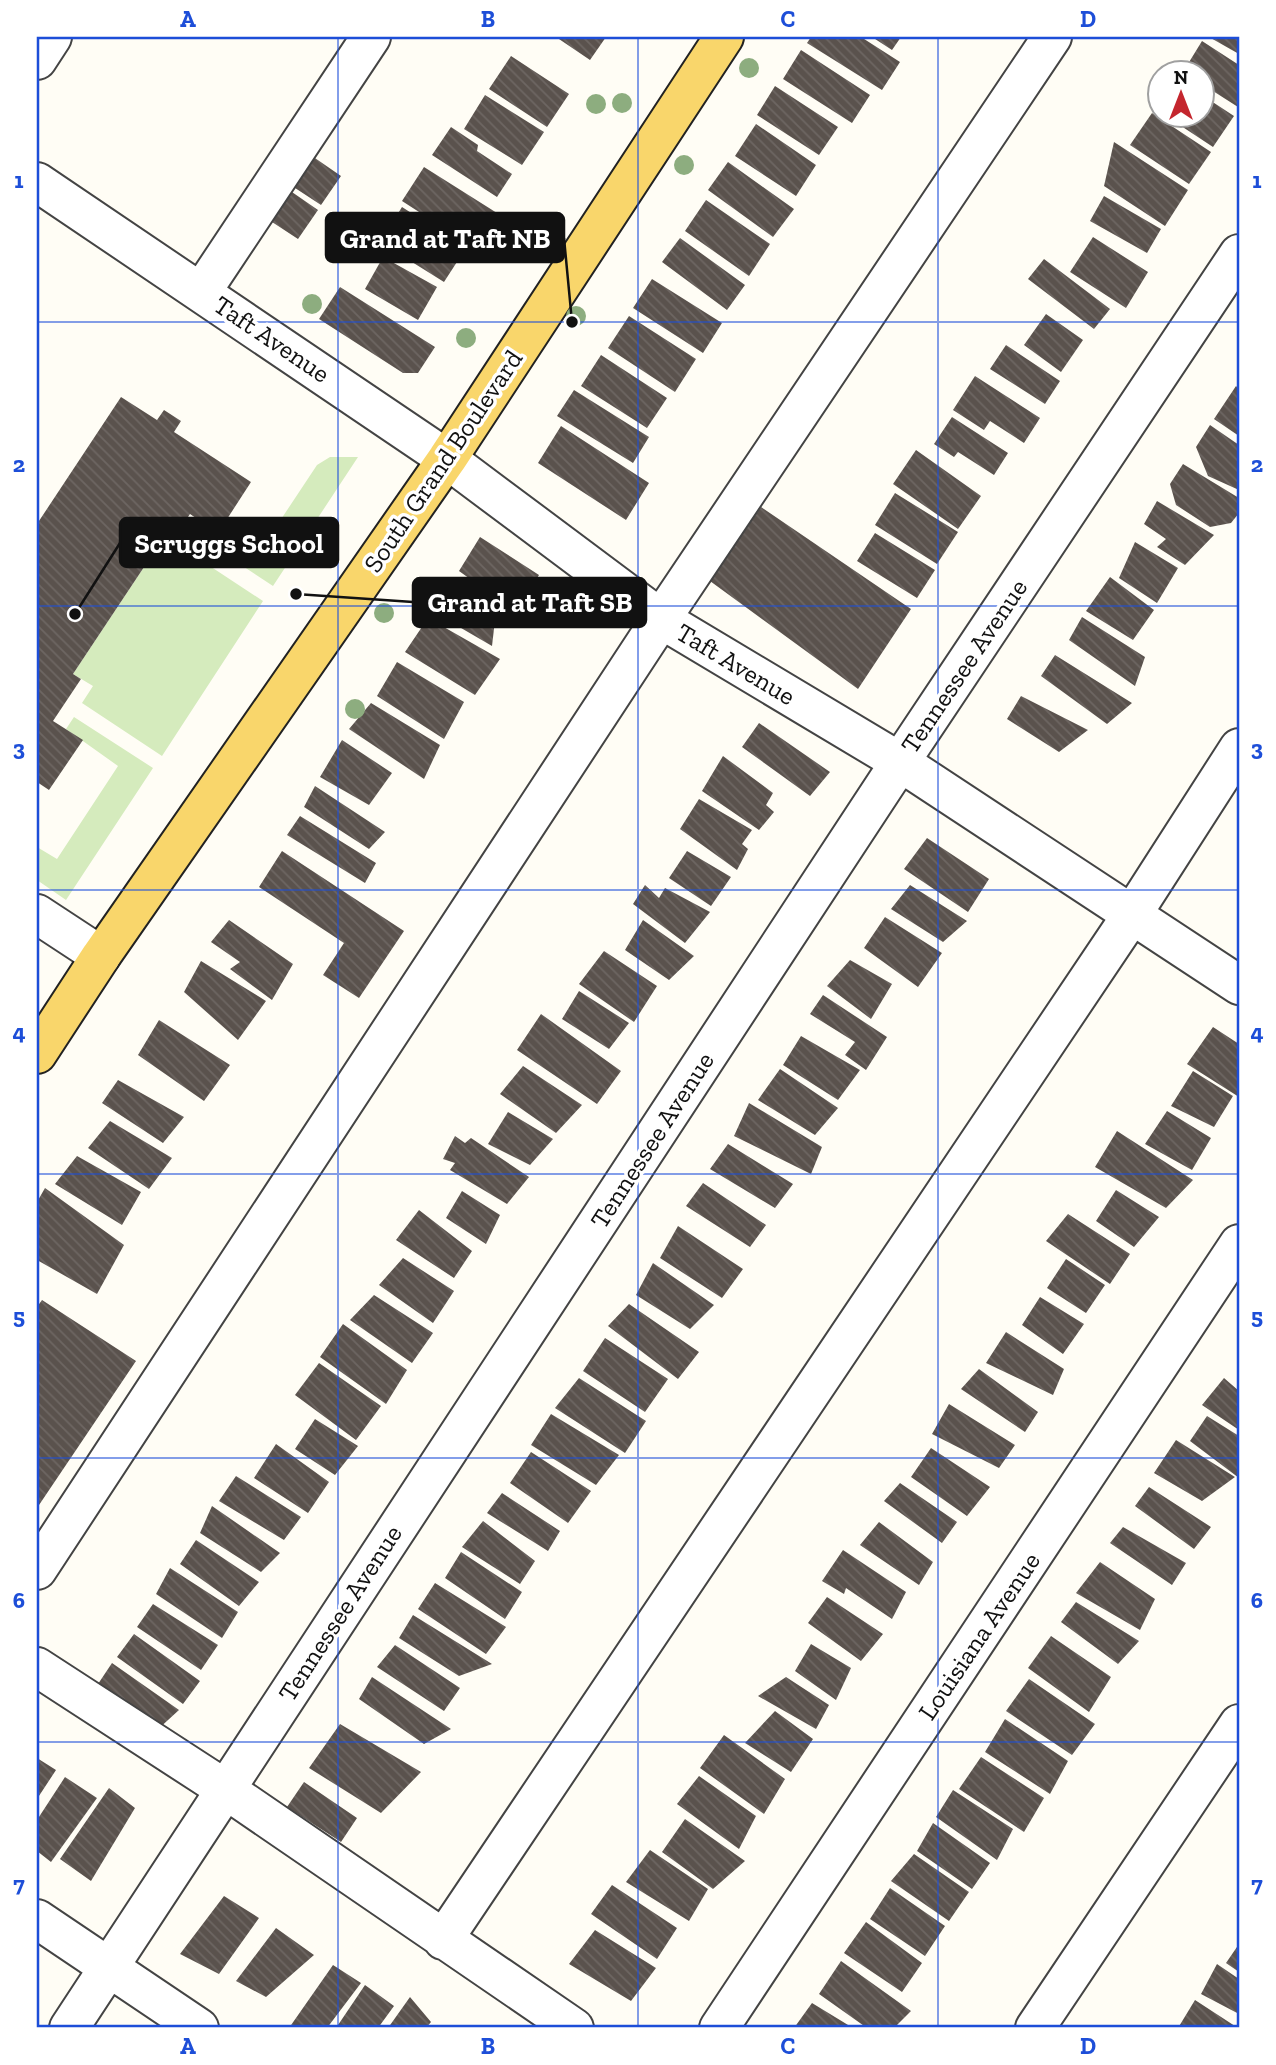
<svg xmlns="http://www.w3.org/2000/svg" width="1276" height="2065" font-family="'Zilla Slab',serif">
	<defs>
		<pattern id="building-back-hatch" width="6" height="6" patternUnits="userSpaceOnUse" patternTransform="scale(1.75)"><rect width="6" height="6" fill="#5a524d"/><path d="M-1 5l2 2M0 0l6 6M5-1l2 2" fill="none" stroke="#6d6662"/></pattern>
	</defs>
	<rect width="100%" height="100%" fill="#fffdf5"/>
	<path fill="#d5ebbd" d="M 330,457 L 358,457 L 273,586 L 194,534 L 202,523 L 256,557 L 317,465 Z
		M 156,549 L 176,562 L 184,549 L 263,601 L 162,756 L 82,703 L 93,686 L 73,674 Z
		M 74,717 L 153,768 L 66,900 L 37,880 L 37,847 L 57,859 L 118,766 L 66,729 Z"/>
	<path fill="url(#building-back-hatch)" d="M 556,37 L 606,37 L 590,60 Z
		M 811,37 L 861,37 L 900,62 L 882,90 L 807,43 Z
		M 872,37 L 901,37 L 892,50 Z
		M 1209,37 L 1239,37 L 1239,54 Z
		M 1202,41 L 1239,65 L 1238,107 L 1202,84 L 1202,74 L 1183,72 Z
		M 801,50 L 870,95 L 852,123 L 783,79 Z
		M 511,56 L 569,94 L 547,127 L 489,89 Z
		M 775,86 L 838,127 L 819,155 L 757,115 Z
		M 485,95 L 544,132 L 522,165 L 464,129 Z
		M 1202,95 L 1234,116 L 1213,147 L 1166,116 L 1202,116 Z
		M 1152,113 L 1211,152 L 1189,184 L 1130,145 Z
		M 756,124 L 816,165 L 796,196 L 735,156 Z
		M 451,127 L 478,145 L 477,151 L 512,174 L 497,197 L 432,155 Z
		M 1114,142 L 1188,190 L 1165,226 L 1104,186 Z
		M 312,156 L 341,176 L 321,205 L 292,186 Z
		M 728,162 L 794,209 L 773,237 L 708,190 Z
		M 424,167 L 497,213 L 475,248 L 402,201 Z
		M 289,190 L 318,210 L 298,239 L 269,220 Z
		M 1104,196 L 1161,229 L 1147,253 L 1090,221 Z
		M 706,200 L 770,244 L 749,276 L 685,231 Z
		M 402,207 L 466,248 L 444,282 L 380,242 Z
		M 1093,237 L 1148,272 L 1126,308 L 1070,272 Z
		M 680,238 L 745,285 L 727,310 L 662,262 Z
		M 383,257 L 437,287 L 418,320 L 365,289 Z
		M 1044,259 L 1110,309 L 1094,329 L 1028,279 Z
		M 652,279 L 722,323 L 703,353 L 633,308 Z
		M 340,287 L 435,347 L 418,373 L 403,373 L 319,319 Z
		M 1046,314 L 1083,340 L 1061,372 L 1024,345 Z
		M 629,316 L 696,359 L 675,392 L 608,348 Z
		M 1006,345 L 1060,381 L 1045,404 L 990,369 Z
		M 601,355 L 667,398 L 647,428 L 581,386 Z
		M 975,376 L 1040,418 L 1024,443 L 990,421 L 984,430 L 953,410 Z
		M 1236,386 L 1239,389 L 1239,436 L 1214,419 Z
		M 574,390 L 649,437 L 633,463 L 557,416 Z
		M 121,397 L 157,420 L 164,410 L 181,421 L 174,432 L 251,482 L 218,533 L 190,514 L 163,555 L 156,549 L 73,674 L 81,679 L 53,721 L 83,740 L 49,790 L 37,782 L 37,524 Z
		M 952,417 L 1008,453 L 994,475 L 958,452 L 954,457 L 934,444 Z
		M 1210,425 L 1239,445 L 1239,490 L 1208,476 L 1196,447 Z
		M 561,426 L 649,483 L 626,520 L 538,463 Z
		M 916,450 L 981,496 L 958,529 L 893,484 Z
		M 1183,464 L 1239,498 L 1239,513 L 1231,523 L 1210,527 L 1176,505 L 1170,484 Z
		M 895,493 L 958,532 L 937,564 L 875,525 Z
		M 1157,501 L 1214,535 L 1185,565 L 1157,547 L 1166,539 L 1144,524 Z
		M 761,507 L 911,609 L 858,689 L 710,581 Z
		M 875,533 L 935,570 L 917,598 L 857,561 Z
		M 480,537 L 539,575 L 516,612 L 459,571 Z
		M 1135,542 L 1178,568 L 1157,603 L 1119,578 Z
		M 1110,577 L 1154,610 L 1133,640 L 1086,611 Z
		M 455,578 L 497,603 L 492,646 L 437,614 Z
		M 1082,617 L 1145,657 L 1135,686 L 1069,640 Z
		M 428,618 L 500,659 L 475,695 L 405,652 Z
		M 1055,655 L 1132,703 L 1107,724 L 1041,676 Z
		M 397,662 L 464,702 L 444,739 L 377,696 Z
		M 1021,696 L 1088,730 L 1059,752 L 1007,719 Z
		M 371,703 L 440,745 L 424,779 L 349,729 Z
		M 759,723 L 830,772 L 810,796 L 742,747 Z
		M 342,740 L 392,773 L 369,805 L 320,777 Z
		M 723,756 L 773,793 L 766,805 L 774,812 L 759,830 L 702,791 Z
		M 315,786 L 385,832 L 369,849 L 304,807 Z
		M 699,799 L 752,830 L 742,844 L 748,849 L 737,870 L 680,829 Z
		M 300,816 L 376,863 L 365,883 L 287,835 Z
		M 927,838 L 989,879 L 968,912 L 904,869 Z
		M 282,851 L 404,931 L 359,998 L 323,975 L 344,943 L 259,887 Z
		M 687,851 L 731,877 L 711,906 L 669,878 Z
		M 645,885 L 659,898 L 665,888 L 710,912 L 685,943 L 633,904 Z
		M 910,885 L 967,921 L 943,942 L 891,909 Z
		M 885,917 L 942,953 L 918,987 L 864,948 Z
		M 229,920 L 293,964 L 272,1000 L 230,969 L 240,962 L 211,942 Z
		M 643,920 L 694,956 L 669,980 L 625,950 Z
		M 604,951 L 657,986 L 634,1022 L 579,984 Z
		M 850,960 L 892,984 L 871,1019 L 827,986 Z
		M 201,961 L 266,1001 L 238,1040 L 184,992 Z
		M 579,991 L 629,1023 L 609,1049 L 562,1019 Z
		M 823,995 L 887,1037 L 866,1070 L 845,1055 L 855,1042 L 810,1014 Z
		M 541,1014 L 621,1071 L 597,1104 L 517,1050 Z
		M 159,1020 L 230,1065 L 204,1101 L 138,1055 Z
		M 1213,1027 L 1239,1044 L 1239,1097 L 1187,1064 Z
		M 801,1036 L 860,1070 L 838,1100 L 783,1065 Z
		M 523,1066 L 582,1105 L 556,1133 L 500,1094 Z
		M 780,1069 L 838,1108 L 815,1135 L 758,1100 Z
		M 1193,1071 L 1233,1096 L 1214,1127 L 1171,1106 Z
		M 118,1080 L 184,1117 L 163,1143 L 102,1103 Z
		M 749,1103 L 822,1147 L 811,1174 L 734,1136 Z
		M 1167,1111 L 1211,1138 L 1192,1170 L 1145,1144 Z
		M 508,1112 L 553,1139 L 530,1165 L 488,1144 Z
		M 110,1121 L 172,1158 L 149,1189 L 88,1148 Z
		M 1117,1131 L 1193,1180 L 1166,1208 L 1095,1167 Z
		M 455,1136 L 465,1143 L 471,1138 L 529,1177 L 507,1204 L 450,1170 L 455,1163 L 443,1159 Z
		M 728,1144 L 793,1184 L 775,1208 L 710,1169 Z
		M 77,1156 L 141,1192 L 122,1225 L 55,1184 Z
		M 703,1183 L 766,1225 L 750,1247 L 686,1206 Z
		M 45,1188 L 124,1245 L 97,1294 L 37,1260 L 37,1202 Z
		M 1116,1190 L 1159,1217 L 1134,1247 L 1096,1221 Z
		M 462,1191 L 500,1215 L 486,1244 L 446,1218 Z
		M 419,1210 L 472,1251 L 454,1278 L 396,1240 Z
		M 1068,1214 L 1130,1254 L 1110,1284 L 1046,1241 Z
		M 678,1226 L 743,1269 L 722,1298 L 660,1258 Z
		M 403,1258 L 454,1291 L 433,1323 L 379,1285 Z
		M 1066,1259 L 1105,1285 L 1086,1313 L 1047,1288 Z
		M 653,1263 L 714,1305 L 690,1329 L 636,1295 Z
		M 374,1295 L 433,1333 L 412,1363 L 350,1320 Z
		M 1040,1297 L 1084,1324 L 1063,1354 L 1022,1325 Z
		M 42,1300 L 136,1361 L 37,1508 L 37,1307 Z
		M 629,1304 L 699,1352 L 678,1379 L 608,1326 Z
		M 343,1324 L 407,1370 L 386,1404 L 320,1357 Z
		M 1006,1332 L 1064,1369 L 1053,1395 L 986,1363 Z
		M 605,1338 L 668,1379 L 645,1412 L 583,1371 Z
		M 319,1363 L 381,1406 L 356,1440 L 295,1395 Z
		M 979,1369 L 1038,1412 L 1025,1432 L 961,1389 Z
		M 579,1378 L 646,1421 L 625,1453 L 555,1408 Z
		M 1224,1378 L 1239,1391 L 1239,1430 L 1202,1405 Z
		M 949,1404 L 1015,1445 L 999,1468 L 932,1434 Z
		M 551,1414 L 619,1455 L 596,1485 L 531,1445 Z
		M 1207,1416 L 1239,1436 L 1239,1478 L 1190,1441 Z
		M 315,1419 L 358,1446 L 335,1475 L 295,1449 Z
		M 1176,1440 L 1235,1477 L 1202,1501 L 1154,1473 Z
		M 276,1444 L 329,1482 L 308,1513 L 254,1478 Z
		M 931,1448 L 990,1487 L 967,1516 L 911,1477 Z
		M 531,1452 L 591,1491 L 568,1523 L 510,1483 Z
		M 236,1476 L 301,1517 L 284,1540 L 219,1501 Z
		M 900,1483 L 957,1522 L 942,1543 L 884,1501 Z
		M 1149,1487 L 1211,1527 L 1194,1549 L 1135,1506 Z
		M 502,1493 L 560,1531 L 548,1551 L 487,1513 Z
		M 212,1506 L 280,1553 L 261,1572 L 200,1533 Z
		M 483,1521 L 535,1561 L 520,1584 L 462,1547 Z
		M 879,1522 L 933,1562 L 919,1585 L 860,1545 Z
		M 1123,1527 L 1186,1563 L 1172,1585 L 1110,1543 Z
		M 196,1540 L 259,1582 L 239,1606 L 180,1564 Z
		M 843,1550 L 906,1592 L 892,1619 L 846,1588 L 844,1594 L 822,1581 Z
		M 461,1552 L 522,1592 L 505,1619 L 445,1578 Z
		M 1100,1562 L 1155,1599 L 1140,1630 L 1076,1593 Z
		M 170,1568 L 238,1612 L 222,1638 L 156,1594 Z
		M 435,1583 L 506,1627 L 486,1654 L 418,1609 Z
		M 827,1597 L 883,1634 L 861,1661 L 808,1623 Z
		M 1076,1602 L 1139,1641 L 1118,1664 L 1061,1622 Z
		M 153,1604 L 218,1645 L 201,1670 L 137,1627 Z
		M 413,1615 L 492,1664 L 459,1676 L 399,1638 Z
		M 134,1634 L 200,1681 L 183,1704 L 117,1657 Z
		M 1051,1636 L 1111,1677 L 1089,1712 L 1028,1668 Z
		M 811,1644 L 851,1668 L 836,1700 L 795,1671 Z
		M 395,1645 L 460,1688 L 444,1711 L 377,1667 Z
		M 112,1663 L 179,1710 L 156,1731 L 96,1687 Z
		M 372,1677 L 451,1729 L 424,1744 L 359,1699 Z
		M 786,1677 L 829,1705 L 816,1729 L 758,1696 Z
		M 1029,1679 L 1095,1724 L 1072,1755 L 1006,1711 Z
		M 775,1711 L 813,1739 L 791,1772 L 745,1743 Z
		M 1005,1719 L 1068,1761 L 1050,1794 L 985,1752 Z
		M 340,1724 L 421,1772 L 381,1813 L 309,1768 Z
		M 724,1735 L 785,1779 L 764,1814 L 700,1768 Z
		M 981,1757 L 1044,1798 L 1024,1832 L 959,1789 Z
		M 37,1758 L 56,1770 L 37,1799 Z
		M 699,1776 L 756,1816 L 739,1849 L 677,1804 Z
		M 65,1777 L 97,1798 L 51,1862 L 37,1851 L 37,1820 Z
		M 304,1782 L 357,1818 L 341,1842 L 287,1807 Z
		M 109,1788 L 135,1808 L 91,1881 L 60,1859 Z
		M 953,1790 L 1013,1829 L 997,1860 L 936,1817 Z
		M 685,1819 L 745,1861 L 713,1889 L 662,1852 Z
		M 933,1823 L 990,1863 L 972,1889 L 917,1851 Z
		M 650,1850 L 708,1889 L 689,1921 L 626,1882 Z
		M 914,1854 L 969,1892 L 949,1921 L 891,1881 Z
		M 612,1885 L 677,1928 L 657,1959 L 591,1914 Z
		M 890,1888 L 945,1926 L 925,1956 L 870,1919 Z
		M 224,1896 L 259,1918 L 219,1974 L 180,1954 Z
		M 866,1922 L 922,1963 L 902,1992 L 844,1953 Z
		M 276,1928 L 314,1955 L 266,1997 L 236,1981 Z
		M 595,1930 L 656,1968 L 631,2001 L 569,1964 Z
		M 1239,1944 L 1239,1972 L 1226,1963 Z
		M 841,1961 L 911,2011 L 894,2028 L 867,2028 L 819,1994 Z
		M 1217,1964 L 1239,1979 L 1239,2014 L 1201,1994 Z
		M 333,1965 L 361,1983 L 327,2028 L 289,2028 Z
		M 365,1985 L 394,2006 L 378,2028 L 336,2028 Z
		M 410,1997 L 431,2022 L 426,2028 L 388,2028 Z
		M 1195,2000 L 1238,2028 L 1178,2028 Z
		M 812,2003 L 853,2028 L 794,2028 Z"/>
	<g fill="none" stroke-linecap="round" stroke-linejoin="round">
		<defs>
			<path id="minor" d="M 37,60 L 52,37
				M 37,182 L 447,459 L 661,619 L 900,762 L 1239,985
				M 202,291 L 371,37
				M 37,914 L 101,956
				M 37,1570 L 661,619 L 1052,37
				M 37,1667 L 225,1789 L 574,2028
				M 37,1919 L 199,2028
				M 443,1940 L 1133,913 L 1239,748
				M 69,2028 L 900,762 L 1239,254
				M 719,2028 L 1239,1244
				M 1035,2028 L 1239,1724"/>
			<path id="major" d="M 37,1054 L 101,956 L 447,459 L 724,37"/>
		</defs>
		<use href="#minor" stroke="#444" stroke-width="42"/>
		<use href="#major" stroke="#222" stroke-width="42"/>
		<use href="#minor" stroke="#fff" stroke-width="38"/>
		<use href="#major" stroke="#f9d66b" stroke-width="38"/>
	</g>
	<g fill="#8dad7f">
		<circle cx="749" cy="68" r="10"/>
		<circle cx="622" cy="103" r="10"/>
		<circle cx="596" cy="104" r="10"/>
		<circle cx="684" cy="165" r="10"/>
		<circle cx="312" cy="304" r="10"/>
		<circle cx="576" cy="316" r="10"/>
		<circle cx="466" cy="338" r="10"/>
		<circle cx="384" cy="613" r="10"/>
		<circle cx="355" cy="709" r="10"/>
	</g>
	<path fill="none" stroke="#1d4ed8" stroke-width="2" stroke-opacity="0.55" d="M 338,37 L 338,2028M 638,37 L 638,2028M 938,37 L 938,2028M 37,322 L 1239,322M 37,606 L 1239,606M 37,890 L 1239,890M 37,1174 L 1239,1174M 37,1458 L 1239,1458M 37,1742 L 1239,1742"/>
	<g text-anchor="middle" stroke-width="7" stroke-linejoin="round" paint-order="stroke">
		<g font-size="26" fill="#111" stroke="#fff">
			<text transform="translate(272 339) rotate(34)" y="9">Taft Avenue</text>
			<text transform="translate(443 461) rotate(-56)" y="9">South Grand Boulevard</text>
			<text transform="translate(736 664) rotate(31)" y="9">Taft Avenue</text>
			<text transform="translate(964 666) rotate(-56)" y="9">Tennessee Avenue</text>
			<text transform="translate(652 1140) rotate(-57)" y="9">Tennessee Avenue</text>
			<text transform="translate(340 1613) rotate(-57)" y="9">Tennessee Avenue</text>
			<text transform="translate(979 1636) rotate(-56)" y="9">Louisiana Avenue</text>
		</g>
	</g>
	<path fill="none" stroke="#111" stroke-width="2.5" d="M572 322L564 238M75 614L120 543M296 594L413 602"/>
	<g fill="#111" stroke="#fff" stroke-width="2.5">
		<circle cx="572" cy="322" r="7"/>
		<circle cx="75" cy="614" r="7"/>
		<circle cx="296" cy="594" r="7"/>
	</g>
	<g fill="#111" stroke="#111" stroke-width="2.5">
		<rect x="326" y="213" width="238" height="49" rx="7"/>
		<rect x="120" y="518" width="218" height="49" rx="7"/>
		<rect x="413" y="578" width="233" height="49" rx="7"/>
	</g>
	<g font-size="28" text-anchor="middle" font-weight="bold" fill="#fff">
		<text x="445" y="248">Grand at Taft NB</text>
		<text x="229" y="553">Scruggs School</text>
		<text x="530" y="612">Grand at Taft SB</text>
	</g>
	<rect width="1276" height="2065" fill="none" stroke="#ffffff" stroke-width="77"/>
	<g transform="translate(1181 94)"><circle r="33" fill="#ffffff" stroke="#a0a0a0" stroke-width="2"/>
	<path d="M0-5L12 26L0 18L-12 26Z" fill="#c4262e"/>
	<text y="-10" font-size="19" font-weight="bold" text-anchor="middle" fill="#111111">N</text>
	</g>
	<rect x="38" y="38" width="1200" height="1988" fill="none" stroke="#1d4ed8" stroke-width="2.5"/>
	<g font-size="23" text-anchor="middle" font-weight="bold" fill="#1d4ed8">
		<text x="188" y="27">A</text>
		<text x="488" y="27">B</text>
		<text x="788" y="27">C</text>
		<text x="1088" y="27">D</text>
		<text x="19" y="188">1</text>
		<text x="1257" y="188">1</text>
		<text x="19" y="472">2</text>
		<text x="1257" y="472">2</text>
		<text x="19" y="756">3</text>
		<text x="1257" y="756">3</text>
		<text x="19" y="1040">4</text>
		<text x="1257" y="1040">4</text>
		<text x="19" y="1324">5</text>
		<text x="1257" y="1324">5</text>
		<text x="19" y="1608">6</text>
		<text x="1257" y="1608">6</text>
		<text x="19" y="1892">7</text>
		<text x="1257" y="1892">7</text>
		<text x="188" y="2054">A</text>
		<text x="488" y="2054">B</text>
		<text x="788" y="2054">C</text>
		<text x="1088" y="2054">D</text>
	</g>
</svg>
